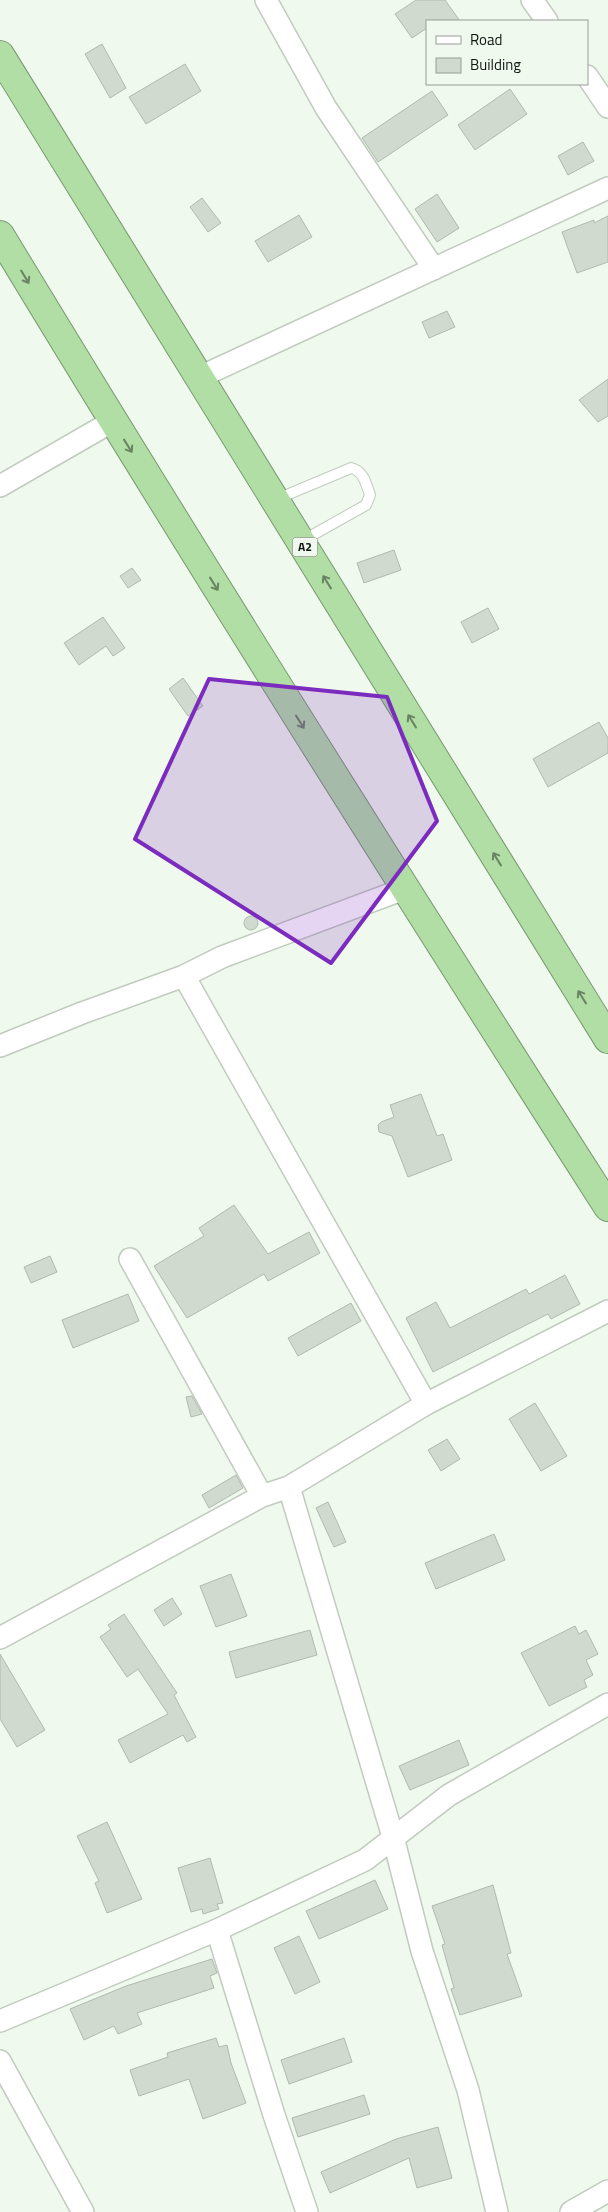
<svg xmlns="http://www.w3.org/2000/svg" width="608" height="2212" font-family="'Titillium Web',sans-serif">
	<rect width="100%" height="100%" fill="#f0f9ee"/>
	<path fill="#d0dace" stroke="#b1baaf" d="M 416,0 L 445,0 L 460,21 L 427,21 L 427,28 L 412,38 L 395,14 Z
		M 102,44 L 126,88 L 110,98 L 85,54 Z
		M 185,64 L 201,91 L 146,124 L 129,97 Z
		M 510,89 L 527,114 L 475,150 L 458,125 Z
		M 432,91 L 448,115 L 378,162 L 362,138 Z
		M 583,142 L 594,161 L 568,175 L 558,156 Z
		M 437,194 L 459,228 L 437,242 L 415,209 Z
		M 202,198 L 221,223 L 208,232 L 190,207 Z
		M 299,215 L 312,237 L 268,262 L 255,241 Z
		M 608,216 L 608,262 L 577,273 L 562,232 L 594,220 L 594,223 Z
		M 447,311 L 455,327 L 429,338 L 422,322 Z
		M 608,379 L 608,416 L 598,422 L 579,400 Z
		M 394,550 L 401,570 L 364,583 L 357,563 Z
		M 132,568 L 141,580 L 128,588 L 120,576 Z
		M 488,608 L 499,629 L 472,643 L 461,622 Z
		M 103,617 L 125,648 L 113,656 L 106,646 L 79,665 L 64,643 Z
		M 183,678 L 203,706 L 188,716 L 169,689 Z
		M 599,722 L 608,738 L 608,753 L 548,787 L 533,759 Z
		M244 923a7 7 0 1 1 14 0a7 7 0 1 1-14 0Z
		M 421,1094 L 437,1136 L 443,1134 L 452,1160 L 408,1177 L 392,1136 L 379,1132 L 378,1125 L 381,1122 L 394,1117 L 390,1105 Z
		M 234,1205 L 268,1254 L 309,1232 L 320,1253 L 268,1281 L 264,1274 L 187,1318 L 154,1266 L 204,1236 L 199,1228 Z
		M 50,1256 L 57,1272 L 31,1283 L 24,1267 Z
		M 565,1275 L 580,1304 L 551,1319 L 548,1314 L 433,1372 L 406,1318 L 436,1302 L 450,1328 L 526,1289 L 529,1294 Z
		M 128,1294 L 139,1321 L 73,1348 L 62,1320 Z
		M 351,1303 L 361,1321 L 298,1356 L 288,1338 Z
		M 192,1396 L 202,1414 L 191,1417 L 186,1397 Z
		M 535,1403 L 567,1456 L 541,1471 L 509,1419 Z
		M 447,1439 L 460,1459 L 441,1471 L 428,1450 Z
		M 236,1475 L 243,1488 L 209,1508 L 202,1495 Z
		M 328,1502 L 346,1542 L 334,1547 L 316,1508 Z
		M 494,1534 L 505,1560 L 436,1589 L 425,1563 Z
		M 231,1574 L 247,1616 L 216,1627 L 200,1586 Z
		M 172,1598 L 182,1614 L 164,1626 L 154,1610 Z
		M 124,1614 L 177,1693 L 174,1695 L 196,1737 L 187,1742 L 183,1735 L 130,1763 L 118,1740 L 168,1714 L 138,1669 L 127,1677 L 100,1637 L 111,1629 L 108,1625 Z
		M 575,1626 L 579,1634 L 586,1630 L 598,1654 L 586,1660 L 593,1675 L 584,1680 L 587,1687 L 549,1706 L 521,1653 Z
		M 310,1630 L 317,1655 L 236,1678 L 229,1652 Z
		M 0,1654 L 45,1730 L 17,1747 L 0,1719 Z
		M 459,1740 L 469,1765 L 410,1790 L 399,1766 Z
		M 107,1822 L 142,1899 L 107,1913 L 95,1883 L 99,1881 L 77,1836 Z
		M 210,1858 L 223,1903 L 217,1904 L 219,1909 L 203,1914 L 202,1909 L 191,1912 L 178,1868 Z
		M 375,1880 L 388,1909 L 319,1939 L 306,1911 Z
		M 493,1885 L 511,1953 L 507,1954 L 522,1996 L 460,2015 L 451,1989 L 454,1988 L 442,1945 L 445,1944 L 432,1906 Z
		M 299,1936 L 320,1982 L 295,1994 L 274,1948 Z
		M 212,1959 L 217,1973 L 210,1976 L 214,1988 L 137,2013 L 142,2024 L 118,2034 L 114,2026 L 84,2040 L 70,2009 L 126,1986 Z
		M 216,2038 L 219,2047 L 227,2045 L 231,2063 L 246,2103 L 203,2119 L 189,2079 L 139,2096 L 130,2070 L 168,2057 L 167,2053 Z
		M 344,2038 L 352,2062 L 289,2084 L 281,2060 Z
		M 364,2095 L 370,2114 L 298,2137 L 292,2118 Z
		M 438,2127 L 452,2178 L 417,2188 L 409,2158 L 330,2193 L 321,2172 L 396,2139 Z"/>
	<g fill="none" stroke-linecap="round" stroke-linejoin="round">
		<defs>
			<path id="lane" d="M 277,499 L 351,468 C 364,471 366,484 370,495 L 366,505 L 302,541"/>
			<path id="street" d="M 266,0 L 326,108 L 434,269
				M 532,0 L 547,21
				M 587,76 L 608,107
				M 200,377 L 608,188
				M 0,486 L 113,421
				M 404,889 L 222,957 L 184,976 L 426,1404
				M 0,1046 L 82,1013 L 184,976
				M 130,1259 L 262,1496
				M 289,1487 L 393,1837 L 422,1951 L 468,2090 L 497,2212
				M 0,1638 L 262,1496 L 289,1487 L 426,1404 L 608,1311
				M 217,1930 L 274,2115 L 307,2212
				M 0,2021 L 217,1930 L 365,1860 L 449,1795 L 608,1704
				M 0,2061 L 83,2212
				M 571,2212 L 608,2191"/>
			<path id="highway" d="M 0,55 L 608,1039
				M 0,235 C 198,562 402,885 608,1207"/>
		</defs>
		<use href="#lane" stroke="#c1cbbf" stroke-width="12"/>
		<use href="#street" stroke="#c1cbbf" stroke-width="24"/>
		<use href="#highway" stroke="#799871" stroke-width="30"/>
		<use href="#lane" stroke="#fff" stroke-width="10"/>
		<use href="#street" stroke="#fff" stroke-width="21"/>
		<use href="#highway" stroke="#b0dea4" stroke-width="28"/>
	</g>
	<defs><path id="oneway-shaft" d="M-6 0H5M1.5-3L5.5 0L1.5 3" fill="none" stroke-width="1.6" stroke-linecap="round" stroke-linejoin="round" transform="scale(1.25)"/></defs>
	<g stroke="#698462">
		<use href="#oneway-shaft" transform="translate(25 277) rotate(59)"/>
		<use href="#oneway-shaft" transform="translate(128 446) rotate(58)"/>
		<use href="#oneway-shaft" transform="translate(327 582) rotate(-122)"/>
		<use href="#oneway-shaft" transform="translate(214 584) rotate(58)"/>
		<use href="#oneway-shaft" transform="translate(412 721) rotate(-122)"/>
		<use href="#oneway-shaft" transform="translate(300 722) rotate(58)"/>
		<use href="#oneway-shaft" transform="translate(497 859) rotate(-122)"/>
		<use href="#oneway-shaft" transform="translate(582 997) rotate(-122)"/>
	</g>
	<path fill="#7b2cbf" fill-opacity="0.2" stroke="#7b2cbf" stroke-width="4" stroke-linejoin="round" d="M 209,679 L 387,697 L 437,821 L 331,963 L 135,839 Z"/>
	<g text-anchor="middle" stroke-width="5" stroke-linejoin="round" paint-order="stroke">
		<rect fill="#f0f9ee" stroke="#555a54" stroke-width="1" x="292.5" y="537.5" width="25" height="19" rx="4"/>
		<g font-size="12" font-weight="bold" fill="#121612">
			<text x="305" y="551">A2</text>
		</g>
	</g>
	<rect x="426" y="20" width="162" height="65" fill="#f0f9ee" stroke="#979e96"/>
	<rect x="436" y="36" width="25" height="8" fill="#ffffff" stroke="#979e96"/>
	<text x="470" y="45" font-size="15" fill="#121612">Road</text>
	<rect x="436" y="58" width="25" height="15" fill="#d0dace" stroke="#979e96"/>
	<text x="470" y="70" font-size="15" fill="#121612">Building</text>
</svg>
